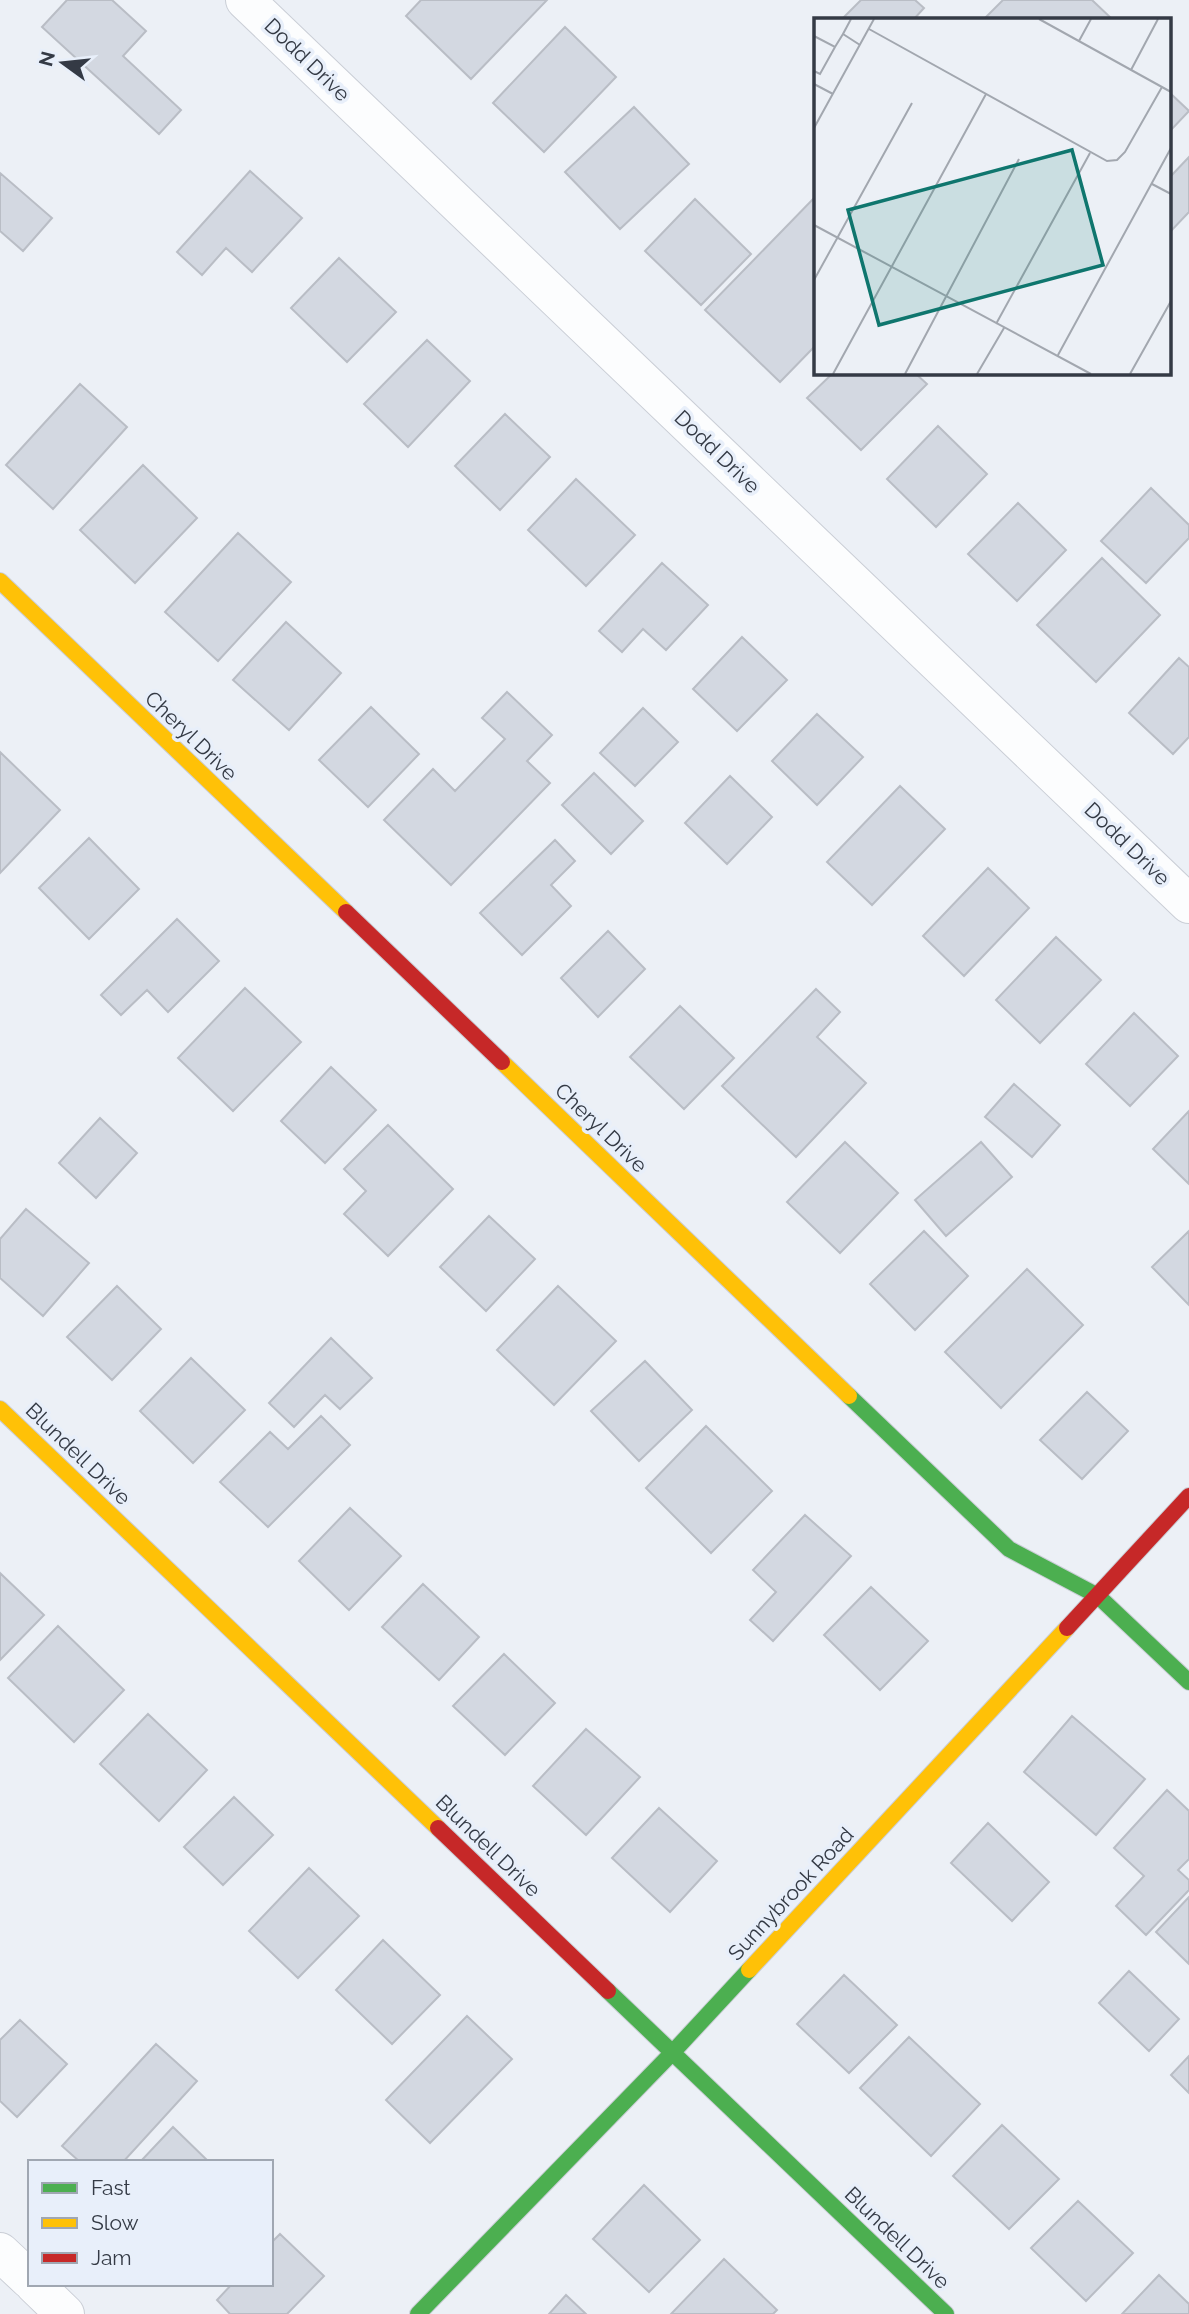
<svg xmlns="http://www.w3.org/2000/svg" width="1189" height="2314" font-family="Raleway,sans-serif">
	<rect width="100%" height="100%" fill="#ecf0f6"/>
	<path fill="#d3d8e1" stroke="#b9bdc5" stroke-width="2" d="M 67,0 L 112,0 L 146,31 L 123,56 L 181,110 L 159,134 L 42,27 Z
		M 421,0 L 547,0 L 471,79 L 406,16 Z
		M 861,0 L 915,0 L 924,8 L 914,19 L 842,19 Z
		M 1003,0 L 1092,0 L 1112,19 L 984,19 Z
		M 565,27 L 616,77 L 544,152 L 493,103 Z
		M 1170,93 L 1189,111 L 1170,131 Z
		M 634,107 L 689,164 L 620,229 L 565,172 Z
		M 1189,157 L 1189,212 L 1170,232 L 1170,177 Z
		M 250,171 L 302,218 L 252,272 L 226,248 L 202,275 L 177,252 Z
		M 0,173 L 52,218 L 23,251 L 0,231 Z
		M 816,196 L 816,345 L 780,382 L 705,310 Z
		M 695,199 L 751,254 L 701,305 L 645,251 Z
		M 339,258 L 396,312 L 347,362 L 291,308 Z
		M 427,340 L 470,381 L 408,447 L 364,404 Z
		M 833,373 L 915,373 L 927,384 L 861,450 L 807,398 Z
		M 80,384 L 127,427 L 53,509 L 6,465 Z
		M 505,414 L 550,457 L 500,510 L 455,466 Z
		M 938,426 L 987,474 L 936,527 L 887,479 Z
		M 143,465 L 197,518 L 135,583 L 80,530 Z
		M 576,479 L 635,535 L 586,586 L 528,530 Z
		M 1151,488 L 1189,525 L 1189,538 L 1146,583 L 1101,541 Z
		M 1018,503 L 1066,550 L 1017,601 L 968,554 Z
		M 238,533 L 291,582 L 218,661 L 165,612 Z
		M 1102,558 L 1160,615 L 1096,682 L 1037,625 Z
		M 662,563 L 708,605 L 666,650 L 643,629 L 622,652 L 599,631 Z
		M 286,622 L 341,673 L 289,730 L 233,680 Z
		M 742,637 L 787,680 L 737,731 L 693,689 Z
		M 1179,658 L 1189,667 L 1189,737 L 1173,754 L 1129,713 Z
		M 507,692 L 552,735 L 527,761 L 550,783 L 451,885 L 384,820 L 433,769 L 455,791 L 505,739 L 482,718 Z
		M 371,707 L 419,754 L 368,807 L 319,760 Z
		M 643,708 L 678,742 L 635,786 L 600,753 Z
		M 817,714 L 863,757 L 817,805 L 772,761 Z
		M 0,752 L 60,810 L 0,873 Z
		M 594,773 L 643,821 L 611,854 L 562,805 Z
		M 730,776 L 772,817 L 727,864 L 685,823 Z
		M 900,786 L 945,829 L 872,905 L 827,862 Z
		M 89,838 L 139,889 L 89,939 L 39,888 Z
		M 555,840 L 575,861 L 551,885 L 571,906 L 522,955 L 480,913 Z
		M 988,868 L 1029,908 L 964,976 L 923,936 Z
		M 177,919 L 219,961 L 168,1012 L 147,990 L 121,1015 L 101,995 Z
		M 608,931 L 645,969 L 598,1017 L 561,978 Z
		M 1056,937 L 1101,980 L 1040,1043 L 996,1000 Z
		M 245,988 L 301,1042 L 233,1111 L 178,1058 Z
		M 816,989 L 840,1012 L 817,1037 L 866,1083 L 796,1157 L 722,1086 Z
		M 680,1006 L 734,1058 L 684,1109 L 630,1057 Z
		M 1134,1013 L 1178,1056 L 1130,1106 L 1086,1064 Z
		M 331,1067 L 376,1110 L 325,1163 L 281,1121 Z
		M 1014,1084 L 1060,1125 L 1032,1157 L 985,1117 Z
		M 1189,1111 L 1189,1184 L 1153,1149 Z
		M 100,1118 L 137,1153 L 96,1198 L 59,1163 Z
		M 388,1125 L 453,1189 L 388,1256 L 344,1214 L 366,1191 L 344,1169 Z
		M 845,1142 L 898,1193 L 840,1253 L 787,1202 Z
		M 981,1142 L 1012,1177 L 946,1236 L 915,1200 Z
		M 26,1209 L 89,1263 L 43,1316 L 0,1278 L 0,1239 Z
		M 489,1216 L 535,1259 L 486,1311 L 440,1267 Z
		M 924,1231 L 968,1276 L 915,1330 L 870,1284 Z
		M 1189,1231 L 1189,1305 L 1152,1267 Z
		M 1027,1269 L 1083,1325 L 1001,1408 L 945,1352 Z
		M 117,1286 L 161,1329 L 112,1380 L 67,1337 Z
		M 558,1286 L 616,1341 L 554,1405 L 497,1350 Z
		M 331,1338 L 372,1378 L 340,1409 L 325,1395 L 294,1427 L 269,1403 Z
		M 191,1358 L 245,1410 L 193,1463 L 140,1411 Z
		M 645,1361 L 692,1410 L 639,1461 L 591,1411 Z
		M 1087,1392 L 1128,1431 L 1082,1479 L 1040,1440 Z
		M 321,1416 L 350,1445 L 268,1527 L 220,1482 L 270,1432 L 288,1449 Z
		M 706,1426 L 772,1491 L 711,1553 L 646,1488 Z
		M 350,1508 L 401,1556 L 349,1610 L 299,1561 Z
		M 805,1515 L 851,1556 L 773,1641 L 750,1620 L 776,1592 L 753,1570 Z
		M 0,1573 L 44,1615 L 0,1660 Z
		M 423,1584 L 479,1637 L 439,1680 L 382,1627 Z
		M 871,1587 L 928,1641 L 880,1690 L 824,1635 Z
		M 58,1626 L 124,1690 L 74,1742 L 8,1678 Z
		M 504,1654 L 555,1703 L 505,1755 L 453,1706 Z
		M 148,1714 L 207,1770 L 159,1821 L 100,1764 Z
		M 1072,1716 L 1145,1779 L 1096,1835 L 1024,1772 Z
		M 586,1729 L 640,1777 L 586,1835 L 533,1786 Z
		M 1167,1790 L 1189,1811 L 1189,1859 L 1178,1870 L 1189,1880 L 1189,1890 L 1146,1935 L 1116,1906 L 1144,1876 L 1114,1848 Z
		M 234,1797 L 273,1835 L 223,1885 L 184,1847 Z
		M 659,1808 L 717,1861 L 670,1912 L 612,1858 Z
		M 988,1823 L 1049,1882 L 1012,1921 L 951,1863 Z
		M 309,1868 L 359,1916 L 298,1978 L 249,1931 Z
		M 1189,1897 L 1189,1964 L 1156,1932 Z
		M 383,1940 L 440,1995 L 392,2044 L 336,1990 Z
		M 1129,1971 L 1179,2019 L 1149,2051 L 1099,2003 Z
		M 844,1975 L 897,2025 L 849,2073 L 797,2024 Z
		M 467,2016 L 512,2059 L 430,2143 L 386,2100 Z
		M 20,2020 L 67,2064 L 17,2117 L 0,2101 L 0,2040 Z
		M 909,2037 L 980,2104 L 931,2156 L 860,2088 Z
		M 156,2044 L 197,2081 L 123,2162 L 80,2162 L 62,2146 Z
		M 1189,2056 L 1189,2093 L 1171,2075 Z
		M 1002,2125 L 1059,2179 L 1009,2229 L 953,2176 Z
		M 173,2127 L 209,2162 L 140,2162 Z
		M 644,2185 L 700,2240 L 649,2292 L 593,2239 Z
		M 1078,2201 L 1133,2253 L 1086,2301 L 1031,2248 Z
		M 280,2234 L 324,2276 L 287,2314 L 230,2314 L 217,2300 L 232,2284 L 271,2284 L 271,2243 Z
		M 724,2259 L 777,2310 L 773,2314 L 671,2314 Z
		M 1159,2275 L 1189,2304 L 1189,2314 L 1122,2314 Z
		M 566,2295 L 586,2314 L 549,2314 Z"/>
	<g fill="none" stroke-linecap="round" stroke-linejoin="round">
		<defs>
			<path id="street" d="M 245,0 L 1189,904
				M 0,2252 L 30,2280
				M 34,2284 L 65,2314"/>
			<path id="fast" d="M 849,1396 L 1009,1549 L 1098,1596 L 1189,1682
				M 608,1991 L 946,2314
				M 418,2314 L 673,2052 L 749,1970"/>
			<path id="slow" d="M 0,581 L 346,912
				M 502,1062 L 849,1396
				M 0,1409 L 438,1828
				M 749,1970 L 1067,1628"/>
			<path id="jam" d="M 346,912 L 502,1062
				M 1067,1628 L 1189,1496
				M 438,1828 L 608,1991"/>
		</defs>
		<use href="#street" stroke="#caced6" stroke-width="40"/>
		<use href="#fast" stroke="#caced6" stroke-width="18"/>
		<use href="#slow" stroke="#caced6" stroke-width="18"/>
		<use href="#jam" stroke="#caced6" stroke-width="18"/>
		<use href="#street" stroke="#fcfdfe" stroke-width="38"/>
		<use href="#fast" stroke="#4caf50" stroke-width="16"/>
		<use href="#slow" stroke="#ffc107" stroke-width="16"/>
		<use href="#jam" stroke="#c62828" stroke-width="16"/>
	</g>
	<g text-anchor="middle" stroke-width="7" stroke-linejoin="round" paint-order="stroke">
		<g font-size="21" fill="#343a45" stroke="#e8effa">
			<text transform="translate(307 60) rotate(44)" y="7">Dodd Drive</text>
			<text transform="translate(717 452) rotate(44)" y="7">Dodd Drive</text>
			<text transform="translate(191 736) rotate(44)" y="7">Cheryl Drive</text>
			<text transform="translate(1127 844) rotate(44)" y="7">Dodd Drive</text>
			<text transform="translate(601 1128) rotate(44)" y="7">Cheryl Drive</text>
			<text transform="translate(78 1454) rotate(44)" y="7">Blundell Drive</text>
			<text transform="translate(488 1846) rotate(44)" y="7">Blundell Drive</text>
			<text transform="translate(791 1894) rotate(-47)" y="7">Sunnybrook Road</text>
			<text transform="translate(897 2238) rotate(44)" y="7">Blundell Drive</text>
		</g>
	</g>
	<g transform="translate(814 18)">
		<rect width="357" height="357" fill="#ecf0f6"/>
		<path fill="none" stroke="#a2a7af" stroke-width="2" d="M 37,1 L 29,16 L 46,27M 225,1 L 357,74M 55,11 L 293,143 L 303,142 L 311,134 L 348,69M 0,18 L 21,29 L 29,16M 265,23 L 277,1M 317,52 L 344,1M 0,53 L 6,56 L 21,29M 0,66 L 19,76M 0,110 L 60,1M 338,166 L 357,176M 0,207 L 277,356M 0,262 L 98,85M 182,306 L 276,135M 244,337 L 357,130M 19,356 L 172,76M 91,356 L 205,141M 163,356 L 190,310M 316,356 L 357,283"/>
		<path fill="#0f766e" fill-opacity="0.15" stroke="#0f766e" stroke-width="3.5" d="M 258,132 L 289,247 L 65,307 L 34,192 Z"/>
		<rect width="357" height="357" fill="none" stroke="#343a45" stroke-width="3.5"/>
	</g>
	<rect x="28" y="2160" width="245" height="126" fill="#e8effa" stroke="#a0a7b2" stroke-width="2"/>
	<rect x="42" y="2183" width="35" height="10" fill="#4caf50" stroke="#a0a7b2" stroke-width="2"/>
	<text x="91" y="2195" font-size="21" fill="#343a45">Fast</text>
	<rect x="42" y="2218" width="35" height="10" fill="#ffc107" stroke="#a0a7b2" stroke-width="2"/>
	<text x="91" y="2230" font-size="21" fill="#343a45">Slow</text>
	<rect x="42" y="2253" width="35" height="10" fill="#c62828" stroke="#a0a7b2" stroke-width="2"/>
	<text x="91" y="2265" font-size="21" fill="#343a45">Jam</text>
	<g transform="translate(63 63) rotate(285)" stroke="#e8effa" stroke-width="5" paint-order="stroke">
	<path d="M0-5L12 26L0 18L-12 26Z" fill="#343a45"/>
	<text y="-10" font-size="19" font-weight="bold" text-anchor="middle" fill="#343a45">N</text>
	</g>
</svg>
